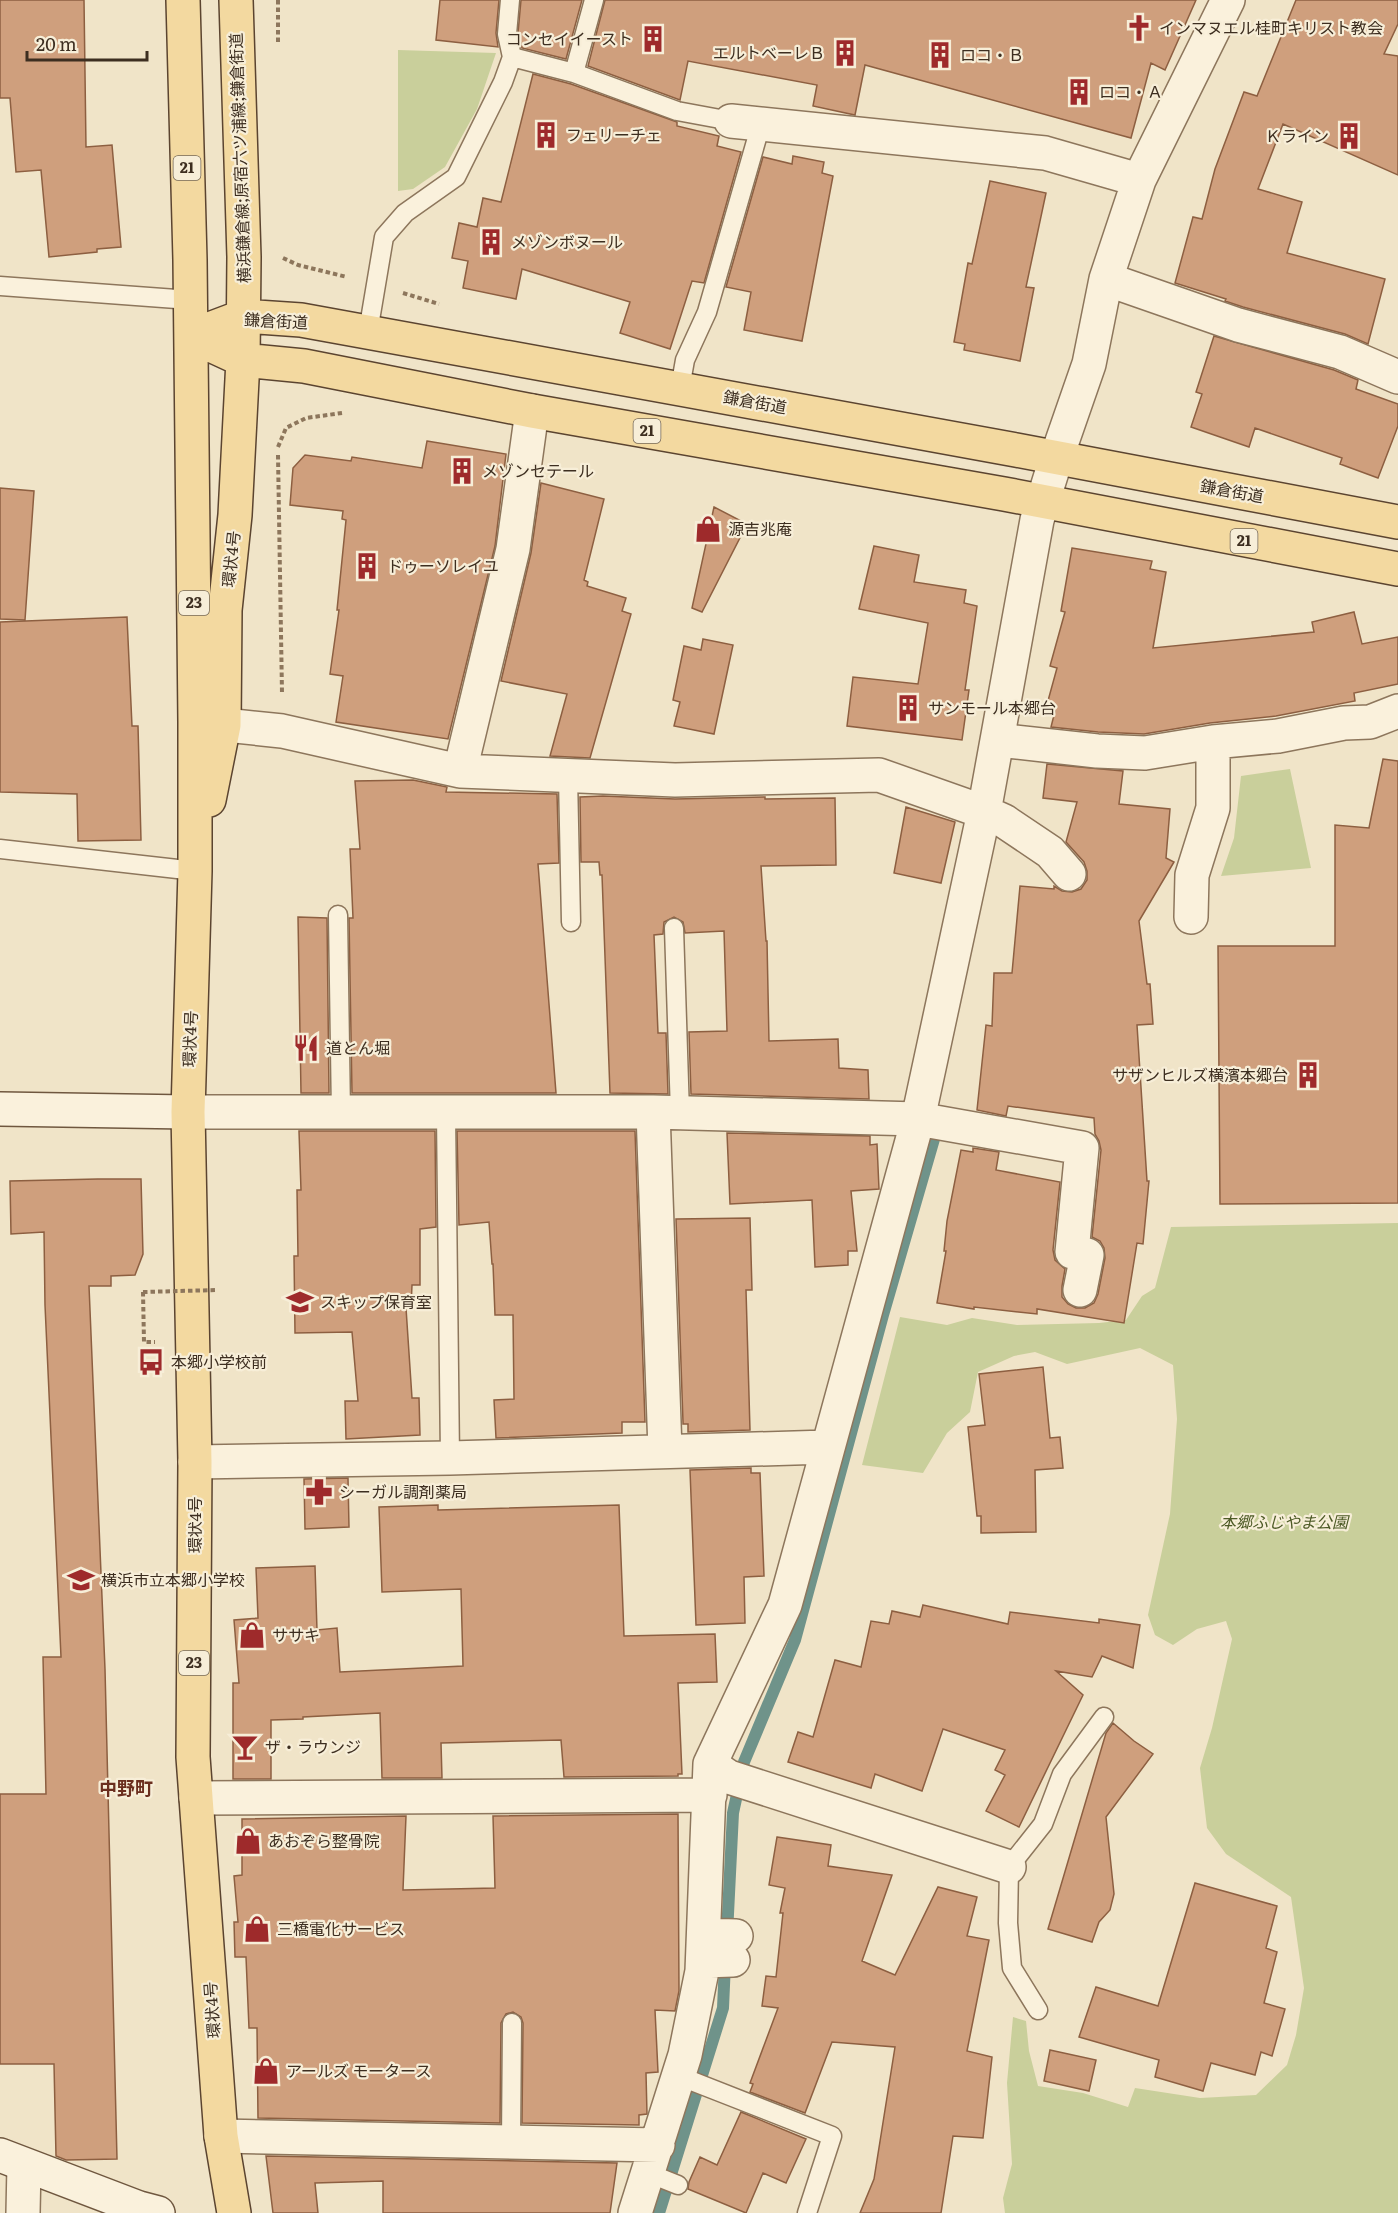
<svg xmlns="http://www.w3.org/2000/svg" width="1398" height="2213" font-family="Literata,'Noto Sans JP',serif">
	<rect width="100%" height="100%" fill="#f0e4c8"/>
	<path fill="#c9cf9b" d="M 398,50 L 496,53 L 477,109 L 445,167 L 413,189 L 398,191 Z
		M 1290,769 L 1311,868 L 1221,876 L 1234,838 L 1241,776 Z
		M 1398,1223 L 1398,2213 L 1005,2213 L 1003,2198 L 1012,2164 L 1007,2083 L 1013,2017 L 1026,2021 L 1029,2051 L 1038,2086 L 1083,2093 L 1128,2107 L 1135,2088 L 1200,2098 L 1256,2095 L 1287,2065 L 1296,2035 L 1304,1988 L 1291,1897 L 1226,1854 L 1207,1828 L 1200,1768 L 1212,1728 L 1232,1639 L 1226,1621 L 1197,1629 L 1173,1645 L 1155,1635 L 1148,1615 L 1170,1514 L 1177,1419 L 1173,1365 L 1140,1348 L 1067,1364 L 1035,1352 L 1014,1356 L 978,1372 L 970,1412 L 947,1433 L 923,1473 L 862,1465 L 900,1317 L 947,1325 L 972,1318 L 1017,1325 L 1099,1323 L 1126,1320 L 1142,1296 L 1155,1288 L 1171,1227 Z"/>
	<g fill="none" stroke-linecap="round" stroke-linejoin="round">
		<path stroke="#6f938a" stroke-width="12" d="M 727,1934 L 733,1813 L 744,1762 L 795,1640 L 883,1315 L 934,1139
			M 659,2213 L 723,2008 L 725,1963"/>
	</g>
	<path fill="#cf9f7d" stroke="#8d5f41" stroke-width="1.5" d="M 0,0 L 84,0 L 86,147 L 112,145 L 121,247 L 97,249 L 97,252 L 49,257 L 41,170 L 16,172 L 10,98 L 0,98 Z
		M 440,0 L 499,0 L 496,33 L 498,47 L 436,40 Z
		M 521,0 L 582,0 L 566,59 L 522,48 L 518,33 Z
		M 605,0 L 1196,0 L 1165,70 L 1151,63 L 1131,138 L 865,65 L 855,115 L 813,106 L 817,85 L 688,61 L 680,100 L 588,66 Z
		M 1296,0 L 1398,0 L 1398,24 L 1384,54 L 1398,56 L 1398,175 L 1283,124 L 1258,189 L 1302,202 L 1287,253 L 1385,279 L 1368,344 L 1345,334 L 1243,307 L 1225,301 L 1226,299 L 1175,283 L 1193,217 L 1202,219 L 1215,169 L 1244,92 L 1257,96 Z
		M 533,74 L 571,84 L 677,122 L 677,126 L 719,136 L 717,146 L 741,152 L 704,283 L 692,281 L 670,349 L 620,333 L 630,302 L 522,269 L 516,299 L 463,288 L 468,261 L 452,258 L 459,223 L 477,227 L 483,198 L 501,202 Z
		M 793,156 L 824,162 L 822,173 L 833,176 L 802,341 L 744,330 L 751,292 L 726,287 L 763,157 L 792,164 Z
		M 990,181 L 1046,193 L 1026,287 L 1034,288 L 1020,361 L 964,350 L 965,344 L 954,342 L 968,263 L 972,264 Z
		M 1214,336 L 1334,370 L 1358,380 L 1356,389 L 1398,404 L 1398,426 L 1378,478 L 1340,464 L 1342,458 L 1255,428 L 1249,447 L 1191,427 L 1202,394 L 1196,392 Z
		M 427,441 L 506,454 L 495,546 L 448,739 L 336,722 L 343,676 L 330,674 L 339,610 L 337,610 L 346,520 L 342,519 L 343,511 L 290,505 L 293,468 L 305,455 L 351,461 L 352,457 L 422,468 Z
		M 541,483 L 604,499 L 584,580 L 588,582 L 587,586 L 626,598 L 622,611 L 631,614 L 590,758 L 550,756 L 567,694 L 501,681 L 531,553 Z
		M 0,488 L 34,491 L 25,620 L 0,619 Z
		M 714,507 L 747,524 L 702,612 L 692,608 Z
		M 874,546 L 919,555 L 914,582 L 966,590 L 964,603 L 977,606 L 965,690 L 969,690 L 962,740 L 847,726 L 853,677 L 918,684 L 928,623 L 859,609 Z
		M 1072,548 L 1152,561 L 1150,569 L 1166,572 L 1153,648 L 1314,632 L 1312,622 L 1354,612 L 1362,644 L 1398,637 L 1398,684 L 1354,693 L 1355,701 L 1276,716 L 1210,723 L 1144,734 L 1098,732 L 1051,727 L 1055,711 L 1046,708 L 1057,668 L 1050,666 L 1065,612 L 1061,611 Z
		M 127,617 L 132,726 L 138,726 L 141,840 L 78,841 L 77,794 L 0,792 L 0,622 Z
		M 703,639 L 733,645 L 714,734 L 674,726 L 680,702 L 673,700 L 684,646 L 701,650 Z
		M 1383,759 L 1398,761 L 1398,1203 L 1220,1204 L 1218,946 L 1335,946 L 1335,825 L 1369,828 Z
		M 1047,764 L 1123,771 L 1119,804 L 1170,809 L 1166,858 L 1174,862 L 1139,921 L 1147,984 L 1150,984 L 1153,1024 L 1137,1025 L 1147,1181 L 1149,1181 L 1143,1244 L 1137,1243 L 1124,1323 L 1037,1309 L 1037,1314 L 974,1307 L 974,1309 L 937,1303 L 946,1251 L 944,1251 L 947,1221 L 961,1150 L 973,1152 L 973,1148 L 999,1152 L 996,1170 L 1060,1182 L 1053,1250 L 1055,1260 L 1065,1269 L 1062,1286 L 1062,1297 L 1068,1304 L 1076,1308 L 1085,1308 L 1094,1303 L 1098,1294 L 1105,1258 L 1104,1248 L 1100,1241 L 1092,1237 L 1101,1150 L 1099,1141 L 1095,1134 L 1094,1118 L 1008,1106 L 1006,1116 L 977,1110 L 986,1025 L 992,1026 L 994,973 L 1012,973 L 1020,886 L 1054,889 L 1054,886 L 1062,891 L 1072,892 L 1081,889 L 1087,880 L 1087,871 L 1084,862 L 1066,842 L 1077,802 L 1043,798 Z
		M 413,780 L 447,787 L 446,792 L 557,794 L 559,863 L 538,864 L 556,1093 L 352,1093 L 349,918 L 353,918 L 350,849 L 360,849 L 355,781 Z
		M 603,796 L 675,799 L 765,797 L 765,799 L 835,798 L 836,865 L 761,866 L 766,941 L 767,941 L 769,1041 L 838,1039 L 839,1068 L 868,1070 L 869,1099 L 691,1094 L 689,1032 L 727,1031 L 724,931 L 685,933 L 683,922 L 674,917 L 664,922 L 663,934 L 654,935 L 658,1033 L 666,1033 L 668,1094 L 610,1093 L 602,875 L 600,875 L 599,862 L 581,862 L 580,797 Z
		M 906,807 L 955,822 L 941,883 L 894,873 Z
		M 298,917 L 327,918 L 329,1093 L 301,1093 Z
		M 299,1131 L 435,1131 L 436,1227 L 420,1229 L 420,1285 L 412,1285 L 411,1308 L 406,1308 L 412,1398 L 419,1398 L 420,1435 L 346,1439 L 345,1401 L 358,1401 L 352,1332 L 295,1333 L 294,1256 L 298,1256 L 297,1190 L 301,1190 Z
		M 457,1131 L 635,1131 L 645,1422 L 622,1422 L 622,1433 L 496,1438 L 494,1400 L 514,1399 L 513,1315 L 495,1315 L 493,1264 L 492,1264 L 489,1222 L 459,1225 Z
		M 727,1133 L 870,1136 L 870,1145 L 877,1144 L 879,1189 L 851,1191 L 857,1251 L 848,1251 L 848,1265 L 815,1267 L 812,1200 L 730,1204 Z
		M 98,1179 L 141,1179 L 143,1254 L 135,1275 L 111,1276 L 111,1286 L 89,1286 L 105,1669 L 117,2159 L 66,2160 L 56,2156 L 54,2064 L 0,2064 L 0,1794 L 46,1794 L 43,1657 L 61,1657 L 45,1305 L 44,1232 L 11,1234 L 10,1181 Z
		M 750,1218 L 752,1290 L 746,1290 L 750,1430 L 688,1432 L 688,1424 L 683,1424 L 683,1422 L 676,1219 Z
		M 1043,1367 L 1050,1438 L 1060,1437 L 1063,1468 L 1035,1470 L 1036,1532 L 981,1533 L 981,1516 L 977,1516 L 968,1427 L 985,1425 L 979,1374 Z
		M 751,1468 L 751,1473 L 760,1473 L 764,1576 L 744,1577 L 745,1623 L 696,1625 L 690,1470 Z
		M 348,1478 L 349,1527 L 305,1529 L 304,1479 Z
		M 438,1505 L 438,1510 L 619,1505 L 624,1636 L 715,1634 L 717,1682 L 678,1683 L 682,1774 L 678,1774 L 678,1776 L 564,1777 L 561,1740 L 441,1743 L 442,1778 L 382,1778 L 380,1713 L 303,1717 L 303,1719 L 271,1720 L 271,1779 L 233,1779 L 233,1683 L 239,1683 L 234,1620 L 258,1618 L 256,1568 L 315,1566 L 317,1630 L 337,1628 L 340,1672 L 463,1666 L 461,1589 L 382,1592 L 379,1507 Z
		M 923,1605 L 1008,1624 L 1010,1612 L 1099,1623 L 1099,1619 L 1140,1625 L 1133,1668 L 1102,1656 L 1092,1677 L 1056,1671 L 1083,1695 L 1019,1827 L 986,1811 L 1005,1775 L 995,1770 L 1005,1750 L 943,1729 L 922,1791 L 875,1774 L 871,1788 L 788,1762 L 798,1732 L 813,1737 L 835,1660 L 861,1667 L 871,1621 L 889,1624 L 892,1611 L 920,1617 Z
		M 1113,1723 L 1134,1741 L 1153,1754 L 1106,1817 L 1114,1894 L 1110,1910 L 1099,1922 L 1092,1942 L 1048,1929 L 1106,1733 Z
		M 678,1814 L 679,1991 L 675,2011 L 655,2010 L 658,2072 L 646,2073 L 647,2114 L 639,2115 L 639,2125 L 522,2123 L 523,2023 L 521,2017 L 513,2012 L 506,2014 L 501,2023 L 500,2123 L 258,2118 L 257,2028 L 249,2028 L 246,1957 L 235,1957 L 234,1922 L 238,1922 L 234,1876 L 242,1875 L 242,1819 L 406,1816 L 403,1890 L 495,1888 L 493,1816 Z
		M 777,1837 L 831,1845 L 828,1866 L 892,1875 L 862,1961 L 895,1975 L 938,1887 L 977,1897 L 967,1936 L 989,1940 L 967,2051 L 992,2057 L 983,2138 L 953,2136 L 941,2213 L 860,2213 L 874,2179 L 895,2047 L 832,2042 L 805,2113 L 750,2092 L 753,2084 L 750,2083 L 778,2008 L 762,2006 L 766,1976 L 776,1977 L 783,1913 L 780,1913 L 785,1888 L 769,1885 Z
		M 1195,1883 L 1277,1906 L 1266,1948 L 1277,1952 L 1264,2003 L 1285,2009 L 1272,2056 L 1261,2052 L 1255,2075 L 1211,2063 L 1203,2091 L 1155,2077 L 1159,2060 L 1079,2037 L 1096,1987 L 1158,2006 Z
		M 1050,2050 L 1096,2060 L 1089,2091 L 1044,2081 Z
		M 741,2112 L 806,2139 L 786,2183 L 763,2173 L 746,2213 L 688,2189 L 689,2182 L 700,2157 L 717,2165 Z
		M 266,2156 L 617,2163 L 610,2213 L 383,2213 L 383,2181 L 315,2183 L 318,2213 L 273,2213 Z"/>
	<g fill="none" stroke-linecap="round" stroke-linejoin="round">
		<defs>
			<path id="lane" d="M 512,57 L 574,73 L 677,111 L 731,121
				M 574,73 L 594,0
				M 0,286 L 190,300
				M 368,332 L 384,237 L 405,213 L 456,177 L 503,82 L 512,57 L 507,34 L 510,0
				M 680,388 L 685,360 L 707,312 L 761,124
				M 568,776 L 571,922
				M 0,849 L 195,871
				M 338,915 L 341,1114
				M 674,928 L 680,1113
				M 446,1114 L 450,1458
				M 1038,2010 L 1012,1968 L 1008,1923 L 1009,1867 L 1043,1824 L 1062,1774 L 1104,1717
				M 679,2076 L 832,2136 L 807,2213
				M 511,2141 L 512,2023
				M 648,2173 L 678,2185"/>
			<path id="street" d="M 731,121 L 1045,153 L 1139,180
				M 1106,279 L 1238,325 L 1340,352 L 1398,377
				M 197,722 L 282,731 L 460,771 L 675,780 L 879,775 L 984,812 L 1004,821 L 1050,852 L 1069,874
				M 998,740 L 1097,751 L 1145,753 L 1213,742 L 1278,736 L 1344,723 L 1370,722 L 1398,711
				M 460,771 L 513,549 L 532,411
				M 1191,917 L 1192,875 L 1213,808 L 1213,742
				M 188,1112 L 653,1112 L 918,1119 L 1082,1148 L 1072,1252 L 1087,1255 L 1080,1290
				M 653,1112 L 665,1450
				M 195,1462 L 450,1458 L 827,1447
				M 710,1764 L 729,1777 L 1009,1867
				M 196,1798 L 710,1795
				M 704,1935 L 736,1936
				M 703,1961 L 733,1960
				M 221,2136 L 658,2145
				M 23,2213 L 24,2165
				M 635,2213 L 685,2055 L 702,1971 L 710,1764 L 785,1605 L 918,1119 L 984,812 L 1037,520 L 1056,459 L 1089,364 L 1106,279 L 1139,180 L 1228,0"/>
			<path id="secondary" d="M 0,1109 L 188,1112
				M 0,2155 L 139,2208 L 158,2213"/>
			<path id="primary" d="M 183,0 L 190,260 L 195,722 L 195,871 L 188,1112 L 195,1462 L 193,1757 L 221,2136 L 234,2213
				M 191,336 L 243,360 L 304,366 L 532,411 L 1004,494 L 1398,569
				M 191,336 L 244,316 L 301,320 L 1016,450 L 1398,522
				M 209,800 L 224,725 L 225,610 L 235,515 L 243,360 L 244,257 L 236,0"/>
		</defs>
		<use href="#lane" stroke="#8d765c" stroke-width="21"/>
		<use href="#street" stroke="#8d765c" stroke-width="36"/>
		<use href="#secondary" stroke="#6f573f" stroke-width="36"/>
		<use href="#primary" stroke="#5b4430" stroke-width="36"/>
		<path stroke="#8d765c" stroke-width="4" stroke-dasharray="4.5 3" stroke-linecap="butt" d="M 278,0 L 278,45
			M 283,258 L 298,265 L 347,277
			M 403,293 L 439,304
			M 278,447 L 286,428 L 306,418 L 342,413
			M 278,455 L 282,693
			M 143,1292 L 144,1342 L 155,1342"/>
		<use href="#lane" stroke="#faf1dc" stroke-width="18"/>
		<use href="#street" stroke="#faf1dc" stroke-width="33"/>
		<use href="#secondary" stroke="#faf1dc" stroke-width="33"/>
		<use href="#primary" stroke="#f3d9a0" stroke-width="33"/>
		<path stroke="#8d765c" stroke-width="4" stroke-dasharray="4.5 3" stroke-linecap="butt" d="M 143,1292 L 217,1290"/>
	</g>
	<defs>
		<symbol id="church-bare" viewBox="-9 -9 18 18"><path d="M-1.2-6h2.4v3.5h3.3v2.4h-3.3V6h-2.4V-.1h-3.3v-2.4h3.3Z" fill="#9e2a2b" stroke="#f7eed8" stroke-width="2.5" paint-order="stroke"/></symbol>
		<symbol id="building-bare" viewBox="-9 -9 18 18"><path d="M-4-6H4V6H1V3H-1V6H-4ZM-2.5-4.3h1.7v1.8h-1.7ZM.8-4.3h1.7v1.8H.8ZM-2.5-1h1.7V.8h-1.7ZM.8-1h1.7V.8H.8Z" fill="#9e2a2b" stroke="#f7eed8" stroke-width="2.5" paint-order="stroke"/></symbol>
		<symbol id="shop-bare" viewBox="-9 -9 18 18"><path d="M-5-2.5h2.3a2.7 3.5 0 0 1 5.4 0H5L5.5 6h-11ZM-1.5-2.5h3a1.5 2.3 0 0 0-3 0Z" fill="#9e2a2b" stroke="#f7eed8" stroke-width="2.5" paint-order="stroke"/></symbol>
		<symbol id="restaurant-bare" viewBox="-9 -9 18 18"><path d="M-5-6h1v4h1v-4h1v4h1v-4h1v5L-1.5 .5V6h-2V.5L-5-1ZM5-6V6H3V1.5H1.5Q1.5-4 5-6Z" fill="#9e2a2b" stroke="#f7eed8" stroke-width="2.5" paint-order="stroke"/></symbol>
		<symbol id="school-bare" viewBox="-9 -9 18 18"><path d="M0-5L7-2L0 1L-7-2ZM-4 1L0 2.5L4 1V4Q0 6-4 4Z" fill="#9e2a2b" stroke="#f7eed8" stroke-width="2.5" paint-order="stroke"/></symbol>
		<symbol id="bus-bare" viewBox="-9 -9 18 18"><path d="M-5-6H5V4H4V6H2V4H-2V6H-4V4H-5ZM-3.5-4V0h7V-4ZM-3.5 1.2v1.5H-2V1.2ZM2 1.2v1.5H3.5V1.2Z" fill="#9e2a2b" stroke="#f7eed8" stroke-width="2.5" paint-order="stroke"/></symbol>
		<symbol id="pharmacy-bare" viewBox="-9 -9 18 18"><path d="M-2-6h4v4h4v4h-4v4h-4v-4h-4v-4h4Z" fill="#9e2a2b" stroke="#f7eed8" stroke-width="2.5" paint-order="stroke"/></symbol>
		<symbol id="bar-bare" viewBox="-9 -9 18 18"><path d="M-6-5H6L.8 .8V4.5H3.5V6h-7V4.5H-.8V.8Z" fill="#9e2a2b" stroke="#f7eed8" stroke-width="2.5" paint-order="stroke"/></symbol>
	</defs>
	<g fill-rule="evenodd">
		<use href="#church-bare" x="1120" y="9" width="38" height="38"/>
		<use href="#building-bare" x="634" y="20" width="38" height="38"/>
		<use href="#building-bare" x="826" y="34" width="38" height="38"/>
		<use href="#building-bare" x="921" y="36" width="38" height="38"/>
		<use href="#building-bare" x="1060" y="73" width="38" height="38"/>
		<use href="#building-bare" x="527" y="116" width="38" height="38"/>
		<use href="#building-bare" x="1330" y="117" width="38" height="38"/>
		<use href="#building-bare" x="472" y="223" width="38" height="38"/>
		<use href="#building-bare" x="443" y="452" width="38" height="38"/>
		<use href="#shop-bare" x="689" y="510" width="38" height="38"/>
		<use href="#building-bare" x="348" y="547" width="38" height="38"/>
		<use href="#building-bare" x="889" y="689" width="38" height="38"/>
		<use href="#restaurant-bare" x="287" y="1029" width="38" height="38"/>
		<use href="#building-bare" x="1289" y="1056" width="38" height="38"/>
		<use href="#school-bare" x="281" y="1283" width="38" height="38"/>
		<use href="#bus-bare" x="132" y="1343" width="38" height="38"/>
		<use href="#pharmacy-bare" x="300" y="1473" width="38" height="38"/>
		<use href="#school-bare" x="62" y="1561" width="38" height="38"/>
		<use href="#shop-bare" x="233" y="1616" width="38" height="38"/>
		<use href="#bar-bare" x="226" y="1728" width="38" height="38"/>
		<use href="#shop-bare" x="229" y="1822" width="38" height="38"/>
		<use href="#shop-bare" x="238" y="1910" width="38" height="38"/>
		<use href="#shop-bare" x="247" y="2052" width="38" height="38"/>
	</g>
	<g text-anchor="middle" stroke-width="4.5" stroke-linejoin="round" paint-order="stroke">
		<g fill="#f7eed8" stroke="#756857" stroke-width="1.5">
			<rect x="173.5" y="156" width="27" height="24" rx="4.5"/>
			<rect x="633.5" y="419" width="27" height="24" rx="4.5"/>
			<rect x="1230.5" y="529" width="27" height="24" rx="4.5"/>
			<rect x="179" y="591" width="30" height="24" rx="4.5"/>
			<rect x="179" y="1651" width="30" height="24" rx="4.5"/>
		</g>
		<g font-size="15" font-weight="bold" fill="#3d2e20">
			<text x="187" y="173">21</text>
			<text x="647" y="436">21</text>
			<text x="1244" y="546">21</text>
			<text x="194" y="608">23</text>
			<text x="194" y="1668">23</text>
		</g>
		<g font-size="16" fill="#3d2e20" stroke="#f7eed8" text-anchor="start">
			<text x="1159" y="34">インマヌエル桂町キリスト教会</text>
			<text x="633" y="45" text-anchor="end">コンセイイースト</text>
			<text x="825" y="59" text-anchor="end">エルトベーレＢ</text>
			<text x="960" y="61">ロコ・Ｂ</text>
			<text x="1099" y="98">ロコ・Ａ</text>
			<text x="566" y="141">フェリーチェ</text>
			<text x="1329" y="142" text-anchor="end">Ｋライン</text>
			<text x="511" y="248">メゾンボヌール</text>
			<text x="482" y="477">メゾンセテール</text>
			<text x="728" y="535">源吉兆庵</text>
			<text x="387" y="572">ドゥーソレイユ</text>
			<text x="928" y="714">サンモール本郷台</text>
			<text x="326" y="1054">道とん堀</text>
			<text x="1288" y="1081" text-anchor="end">サザンヒルズ横濱本郷台</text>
			<text x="320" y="1308">スキップ保育室</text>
			<text x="171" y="1368">本郷小学校前</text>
			<text x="339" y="1498">シーガル調剤薬局</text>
			<text x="101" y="1586">横浜市立本郷小学校</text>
			<text x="272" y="1641">ササキ</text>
			<text x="265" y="1753">ザ・ラウンジ</text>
			<text x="268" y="1847">あおぞら整骨院</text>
			<text x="277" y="1935">三橋電化サービス</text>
			<text x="286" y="2077">アールズ モータース</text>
		</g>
		<g font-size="16" fill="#3d2e20" stroke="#f7eed8">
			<text transform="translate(240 158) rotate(-92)" y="6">横浜鎌倉線;原宿六ツ浦線;鎌倉街道</text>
			<text transform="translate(276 321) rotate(3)" y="6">鎌倉街道</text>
			<text transform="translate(755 402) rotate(10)" y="6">鎌倉街道</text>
			<text transform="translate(1232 491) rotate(10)" y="6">鎌倉街道</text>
			<text transform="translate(231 559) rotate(-84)" y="6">環状4号</text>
			<text transform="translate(190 1039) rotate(-88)" y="6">環状4号</text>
			<text transform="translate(195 1525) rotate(-90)" y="6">環状4号</text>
			<text transform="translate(212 2010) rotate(-94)" y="6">環状4号</text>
		</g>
		<g font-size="16" font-style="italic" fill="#4d5a26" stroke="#f7eed8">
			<text x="1284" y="1528">本郷ふじやま公園</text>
		</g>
		<g font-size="18" font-weight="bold" fill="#6b2e1e" stroke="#f7eed8">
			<text x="126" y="1795">中野町</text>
		</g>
	</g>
	<path d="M27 51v9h120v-9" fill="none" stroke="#3d2e20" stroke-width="3"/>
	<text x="36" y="51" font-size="18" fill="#3d2e20" stroke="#f7eed8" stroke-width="4.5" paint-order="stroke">20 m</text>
</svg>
